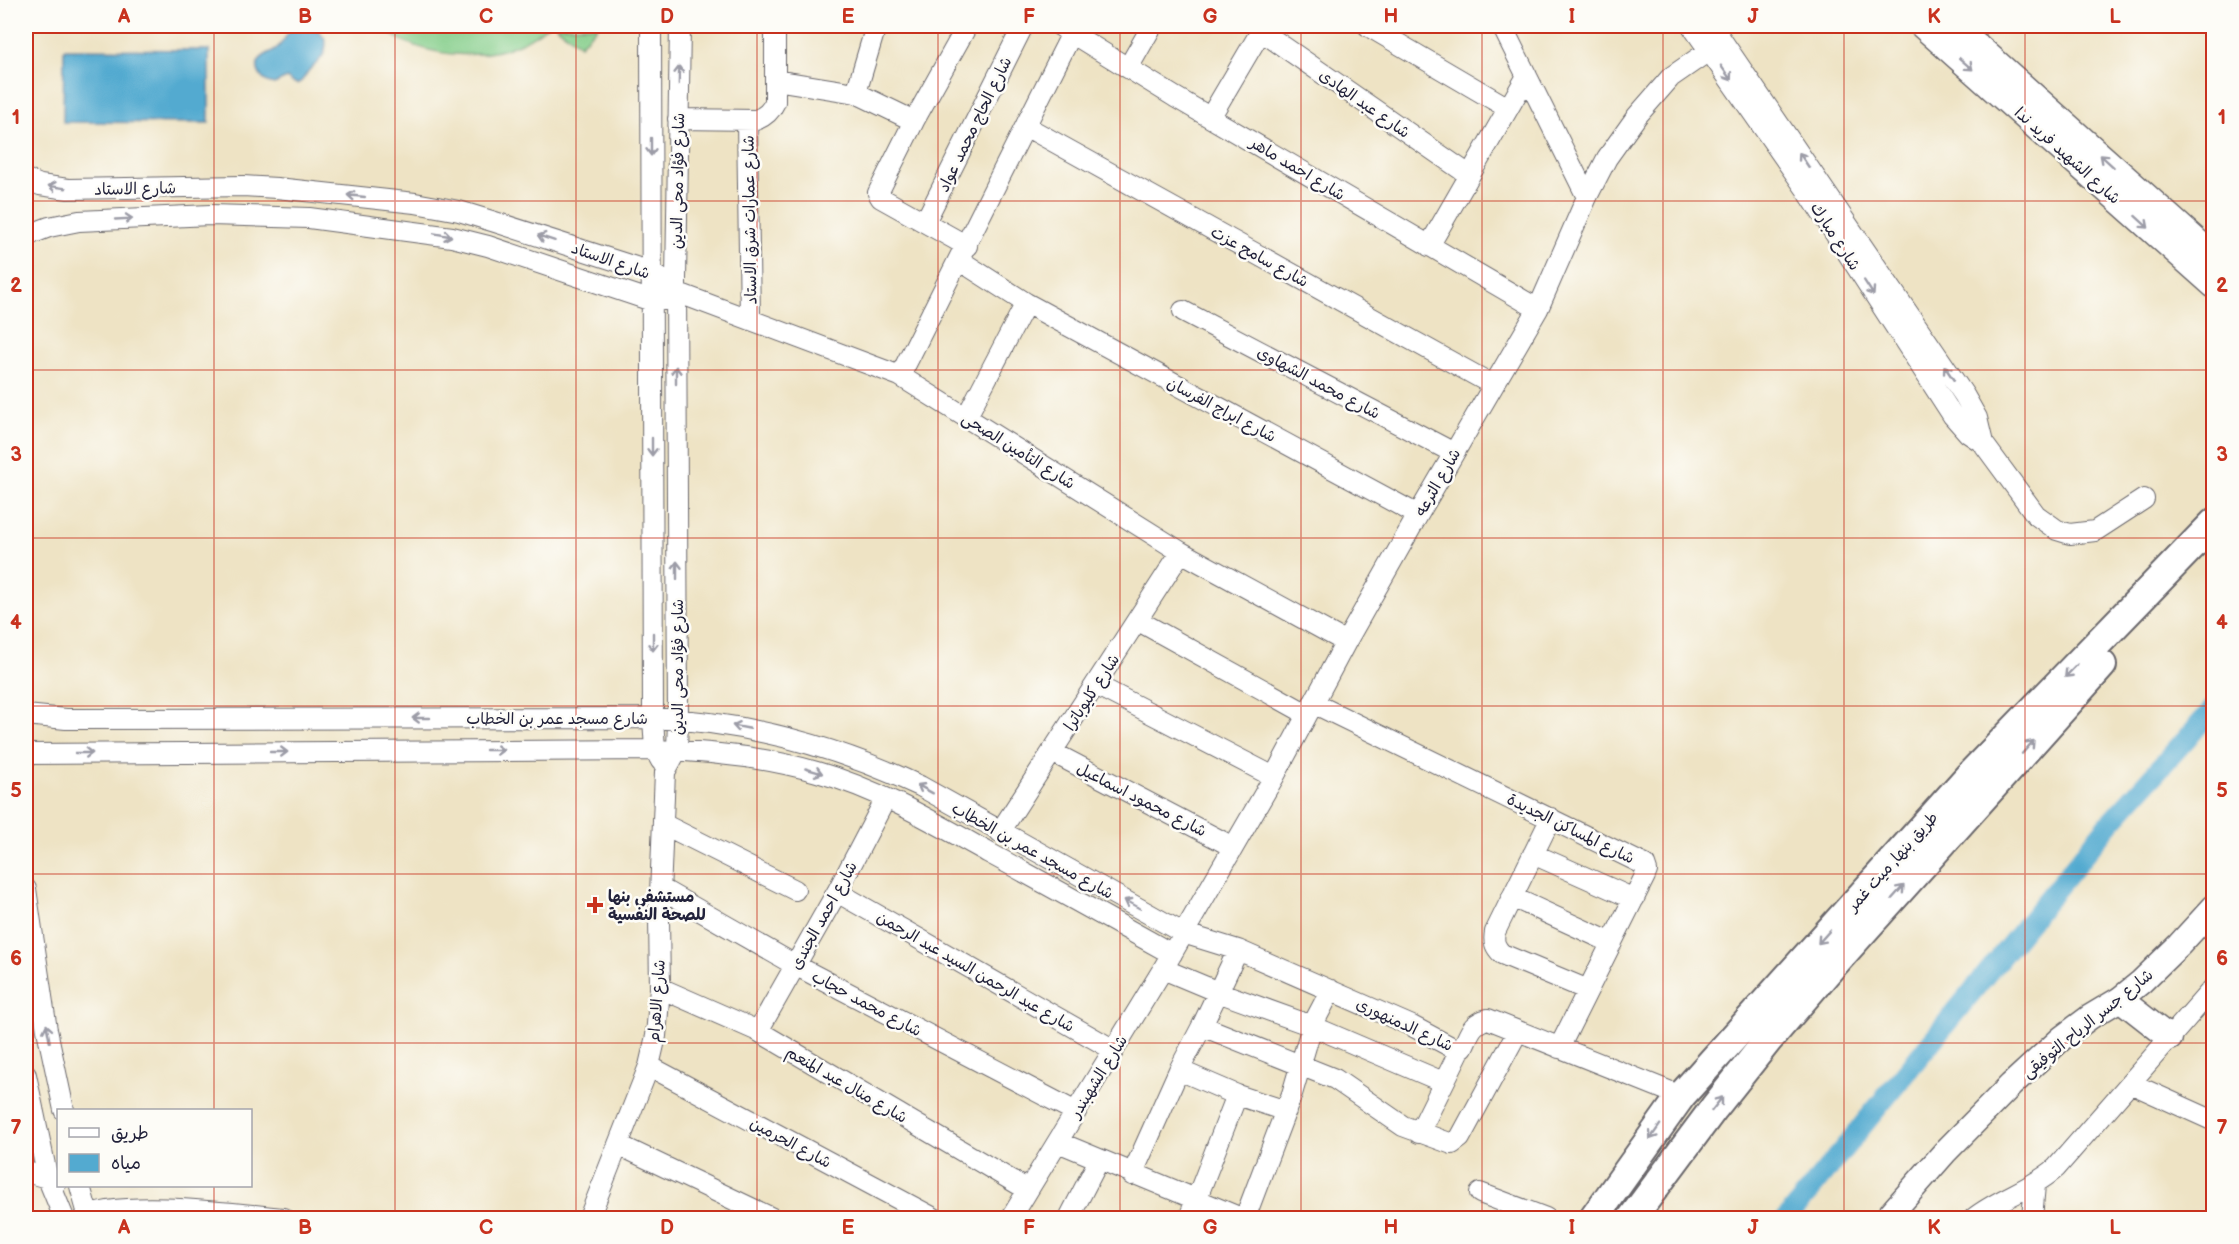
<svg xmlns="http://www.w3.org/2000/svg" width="2239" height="1244" font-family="'Balsamiq Sans','Playpen Sans Arabic',sans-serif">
	<rect width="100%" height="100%" fill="#fdfcf7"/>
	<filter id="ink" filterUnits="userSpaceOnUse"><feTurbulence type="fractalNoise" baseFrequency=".0167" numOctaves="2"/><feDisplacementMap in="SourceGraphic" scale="12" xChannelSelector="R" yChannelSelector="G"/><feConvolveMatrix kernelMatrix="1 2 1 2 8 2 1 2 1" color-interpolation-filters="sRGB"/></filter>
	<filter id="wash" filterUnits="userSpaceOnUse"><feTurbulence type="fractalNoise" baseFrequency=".008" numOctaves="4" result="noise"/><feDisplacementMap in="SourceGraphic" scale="24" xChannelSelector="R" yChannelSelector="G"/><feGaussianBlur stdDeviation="1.35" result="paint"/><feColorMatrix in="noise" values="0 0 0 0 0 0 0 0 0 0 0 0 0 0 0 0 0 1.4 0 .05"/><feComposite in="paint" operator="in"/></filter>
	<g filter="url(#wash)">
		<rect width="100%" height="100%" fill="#eee3c4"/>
		<path fill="#84ce8a" stroke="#537862" stroke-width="1.5" d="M 377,26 L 547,26 C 499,67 426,61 377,26 Z
			M 556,26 L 598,26 L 580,45 Z"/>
		<path fill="#53aad0" stroke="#3a6686" stroke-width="1.5" d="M 295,26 C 313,23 333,35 323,55 C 320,61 315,65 310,69 C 303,76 301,92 287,78 L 274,84 C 267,83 262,80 259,73 C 252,55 272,55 280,45 C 286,38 287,32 295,26 Z
			M 64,49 L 209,50 L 209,123 L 63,122 Z"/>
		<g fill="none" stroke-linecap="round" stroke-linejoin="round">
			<path stroke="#53aad0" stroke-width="21" d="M 1787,1218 L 2110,823 L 2214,708"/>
		</g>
	</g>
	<g filter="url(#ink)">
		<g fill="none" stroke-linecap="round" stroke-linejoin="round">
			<defs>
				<path id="minor" d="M 651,26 L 653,718 L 655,750 L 661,761
					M 1060,26 L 1175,97 L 1538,309
					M 1368,26 L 1508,108
					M 1502,26 L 1587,197
					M 1692,26 L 1806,189 L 1953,416 L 1968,433 L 1983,443 L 2036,515 L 2057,530 L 2070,534 L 2095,531 L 2144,499
					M 1712,26 L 1964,395 L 1977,418 L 1983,443
					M 1261,31 L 1469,175
					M 1128,68 L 1152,26
					M 775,80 L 856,93 L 914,121
					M 856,93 L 876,26
					M 1211,116 L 1264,26
					M 678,119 L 756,120 C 766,116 771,111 775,102 L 775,26
					M 747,120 L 750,319
					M 1027,127 L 1493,385
					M 26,179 L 40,185 L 68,189 L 243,186 L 277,188 L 415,203 L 459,211 L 495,222 L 651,272 L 669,284 L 676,292 L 900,376 L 1181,552 L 1346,642
					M 925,222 L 1023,26
					M 26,236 L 49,227 L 79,221 L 210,215 L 309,218 L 452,237 L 488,246 L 652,301 L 663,300
					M 967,246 L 881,198 L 878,193 L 914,121 L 967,26
					M 1429,246 L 1527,76
					M 959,260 L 1026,303 L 1418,515
					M 1183,311 L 1454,453
					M 900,376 L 1072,33
					M 967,416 L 1026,303
					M 1137,620 L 1307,714
					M 1096,685 L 1274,777
					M 1313,703 L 1645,865 L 1647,871 L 1645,876 L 1559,1048
					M 26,715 L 66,719 L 653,718 C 748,722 835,746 920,786 L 1183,933 L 1238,950 L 1412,1026 L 1455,1049 L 1463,1047 C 1470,1033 1471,1023 1488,1019 L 1681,1096
					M 1052,752 L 1233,847
					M 26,754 L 655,750 C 710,751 764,757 817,772 C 878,789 934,822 989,853 C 1050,886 1111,920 1172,954
					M 1551,818 L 1495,932 C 1493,942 1495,947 1502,954 L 1588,990
					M 663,824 L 795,890
					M 1000,832 L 1181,552
					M 1533,854 L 1634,899
					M 660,888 L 795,965 L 1076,1112
					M 26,889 L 47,1030 L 64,1110
					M 837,892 L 1114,1050
					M 1512,897 L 1612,943
					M 1163,969 L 1218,992 L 1312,1026 L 1443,1082
					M 660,988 L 758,1031 L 1028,1190
					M 1202,1026 L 1335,1079 L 1403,1126 L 1452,1144 L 1460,1138 L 1518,1031
					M 758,1031 L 837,892 L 886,798
					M 649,1066 L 934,1218
					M 1179,1070 L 1237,1095 L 1286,1111
					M 26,1075 L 48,1179 L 64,1218
					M 2130,1083 L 2214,1121
					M 1419,1133 L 1461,1048
					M 1058,1142 L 1241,1218
					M 619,1145 L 772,1218
					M 26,1172 L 58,1181
					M 1132,1175 L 1179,1070 L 1202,1026 L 1238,950
					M 80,1186 L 89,1218
					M 1480,1193 L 1546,1218
					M 84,1218 C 120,1198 240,1214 283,1218
					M 589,1218 L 649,1066 L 656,1036 L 660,988 L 659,918 L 665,772 L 677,750 L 678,719 L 676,280 L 680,26
					M 1011,1218 L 1163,969 L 1274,777 L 1346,642 L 1418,515 L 1538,309 L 1587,197 L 1607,158 L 1637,116 L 1671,77 L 1710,50
					M 1069,1218 L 1099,1160
					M 1189,1218 L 1237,1095
					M 1245,1218 L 1292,1094 L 1312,1026 L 1331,990
					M 1974,1218 C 1999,1198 2031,1190 2056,1168 L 2214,987
					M 2032,1218 L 2035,1185"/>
				<path id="major" d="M 1922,26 L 2214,286
					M 1956,26 L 2214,256
					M 2120,999 L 2170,1038
					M 1887,1218 L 1945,1152 L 2011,1085 L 2062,1038 L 2090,1017 L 2120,999 L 2141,982 L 2179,945 L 2214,907"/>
				<path id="highway" d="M 1594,1218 L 1681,1096 L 1968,777 L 2214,523
					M 1632,1218 L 1714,1108 L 1768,1040 L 1832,966 L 2102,665"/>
			</defs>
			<use href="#minor" stroke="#69666b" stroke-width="22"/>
			<use href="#major" stroke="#69666b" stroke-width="27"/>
			<use href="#highway" stroke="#69666b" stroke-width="32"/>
			<use href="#minor" stroke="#fff" stroke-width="20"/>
			<use href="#major" stroke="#fff" stroke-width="24"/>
			<use href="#highway" stroke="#fff" stroke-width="28"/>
		</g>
		<defs><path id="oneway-shaft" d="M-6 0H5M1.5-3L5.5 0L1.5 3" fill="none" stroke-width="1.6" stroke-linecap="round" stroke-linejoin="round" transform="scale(1.5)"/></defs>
		<g stroke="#9c9ca7">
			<use href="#oneway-shaft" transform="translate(1966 64) rotate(41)"/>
			<use href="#oneway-shaft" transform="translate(1726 73) rotate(55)"/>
			<use href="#oneway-shaft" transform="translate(679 75) rotate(-89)"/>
			<use href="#oneway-shaft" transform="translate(651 147) rotate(90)"/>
			<use href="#oneway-shaft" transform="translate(1804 160) rotate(-124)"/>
			<use href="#oneway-shaft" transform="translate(2107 161) rotate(-138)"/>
			<use href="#oneway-shaft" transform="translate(57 187) rotate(-171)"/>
			<use href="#oneway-shaft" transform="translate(356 196) rotate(-174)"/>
			<use href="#oneway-shaft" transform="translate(124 219) rotate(-3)"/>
			<use href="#oneway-shaft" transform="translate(2142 222) rotate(42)"/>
			<use href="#oneway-shaft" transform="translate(443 235) rotate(10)"/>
			<use href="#oneway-shaft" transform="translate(546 238) rotate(-162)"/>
			<use href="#oneway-shaft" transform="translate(1869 288) rotate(57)"/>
			<use href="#oneway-shaft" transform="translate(1949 373) rotate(-124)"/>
			<use href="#oneway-shaft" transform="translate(676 375) rotate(-90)"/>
			<use href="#oneway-shaft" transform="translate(652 447) rotate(90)"/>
			<use href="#oneway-shaft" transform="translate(677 570) rotate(-90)"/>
			<use href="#oneway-shaft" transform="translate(653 642) rotate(90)"/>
			<use href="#oneway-shaft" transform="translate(2071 671) rotate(134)"/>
			<use href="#oneway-shaft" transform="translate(421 718) rotate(180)"/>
			<use href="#oneway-shaft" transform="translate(741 727) rotate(-169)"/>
			<use href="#oneway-shaft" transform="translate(2028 747) rotate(-48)"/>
			<use href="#oneway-shaft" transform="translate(495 750)"/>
			<use href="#oneway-shaft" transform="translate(279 752)"/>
			<use href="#oneway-shaft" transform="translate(84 753)"/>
			<use href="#oneway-shaft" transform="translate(814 771) rotate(16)"/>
			<use href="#oneway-shaft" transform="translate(925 789) rotate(-151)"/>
			<use href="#oneway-shaft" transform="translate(1898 892) rotate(-48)"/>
			<use href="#oneway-shaft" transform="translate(1132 904) rotate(-151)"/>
			<use href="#oneway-shaft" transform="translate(1824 937) rotate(132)"/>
			<use href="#oneway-shaft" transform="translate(48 1033) rotate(-101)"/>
			<use href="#oneway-shaft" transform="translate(1717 1104) rotate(-52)"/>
			<use href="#oneway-shaft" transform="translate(1655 1132) rotate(125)"/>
		</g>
	</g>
	<path fill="none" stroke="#c8321e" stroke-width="1.5" stroke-opacity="0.55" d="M 214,26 L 214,1110M 395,26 L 395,1218M 576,26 L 576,1218M 757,26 L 757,1218M 938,26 L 938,1218M 1120,26 L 1120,1218M 1301,26 L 1301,1218M 1482,26 L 1482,1218M 1663,26 L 1663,1218M 1844,26 L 1844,1218M 2025,26 L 2025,1218M 26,201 L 2214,201M 26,370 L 2214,370M 26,538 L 2214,538M 26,706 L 2214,706M 26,874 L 2214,874M 26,1043 L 2214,1043M 214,1186 L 214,1218"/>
	<path fill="#c8321e" stroke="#fdfcf7" stroke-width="2" d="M592 896h6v6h6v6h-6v6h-6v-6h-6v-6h6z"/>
	<g text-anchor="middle" stroke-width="5" stroke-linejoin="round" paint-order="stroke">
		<g font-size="16" fill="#22223b" stroke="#fdfcf7">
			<text transform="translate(1365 103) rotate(35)" y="6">شارع عبد الهادى</text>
			<text transform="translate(974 124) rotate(-64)" y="6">شارع الحاج محمد عواد</text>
			<text transform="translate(2068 155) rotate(42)" y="6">شارع الشهيد فريد ندا</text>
			<text transform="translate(1298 168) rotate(31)" y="6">شارع احمد ماهر</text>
			<text transform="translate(677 181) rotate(-89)" y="6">شارع فؤاد محى الدين</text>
			<text transform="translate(135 188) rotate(-1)" y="6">شارع الاستاد</text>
			<text transform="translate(749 220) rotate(-91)" y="6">شارع عمارات شرق الاستاد</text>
			<text transform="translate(1836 236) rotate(57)" y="6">شارع مبارك</text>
			<text transform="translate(1260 256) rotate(29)" y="6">شارع سامح عزت</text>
			<text transform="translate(611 260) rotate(19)" y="6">شارع الاستاد</text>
			<text transform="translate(1319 382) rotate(28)" y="6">شارع محمد الشهاوى</text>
			<text transform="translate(1222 409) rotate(28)" y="6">شارع ابراج الفرسان</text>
			<text transform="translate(1019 450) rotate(32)" y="6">شارع التأمين الصحى</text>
			<text transform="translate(1437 482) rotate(-60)" y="6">شارع الترعه</text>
			<text transform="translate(677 667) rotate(-90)" y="6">شارع فؤاد محى الدين</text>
			<text transform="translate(1091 692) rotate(-57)" y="6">شارع كليوباترا</text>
			<text x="557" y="724">شارع مسجد عمر بن الخطاب</text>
			<text transform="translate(1142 799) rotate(27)" y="6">شارع محمود اسماعيل</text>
			<text transform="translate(1571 828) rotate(26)" y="6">شارع المساكن الجديدة</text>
			<text transform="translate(1033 850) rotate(29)" y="6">شارع مسجد عمر بن الخطاب</text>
			<text transform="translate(1892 861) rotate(-48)" y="6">طريق بنها, ميت غمر</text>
			<text transform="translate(823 915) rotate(-61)" y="6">شارع احمد الجندى</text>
			<text transform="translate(976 971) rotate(30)" y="6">شارع عبد الرحمن السيد عبد الرحمن</text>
			<text transform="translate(656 1001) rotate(-86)" y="6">شارع الاهرام</text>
			<text transform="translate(867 1003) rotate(28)" y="6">شارع محمد حجاب</text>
			<text transform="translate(2087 1023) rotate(-39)" y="6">شارع جسر الرياح التوفيقى</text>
			<text transform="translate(1405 1024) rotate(25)" y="6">شارع الدمنهورى</text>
			<text transform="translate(1098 1076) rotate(-58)" y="6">شارع الشهبندر</text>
			<text transform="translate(847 1084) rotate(30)" y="6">شارع منال عبد المنعم</text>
			<text transform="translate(791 1142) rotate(28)" y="6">شارع الحرمين</text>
		</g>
		<g font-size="16" font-weight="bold" fill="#22223b" stroke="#fdfcf7" text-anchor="start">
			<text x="608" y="902">مستشفى بنها<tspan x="608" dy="18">للصحة النفسية</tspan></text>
		</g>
	</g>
	<rect width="2239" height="1244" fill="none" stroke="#fdfcf7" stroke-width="66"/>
	<rect x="57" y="1109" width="195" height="78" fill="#fdfcf7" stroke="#a5a5ac" stroke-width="1.5"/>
	<rect x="69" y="1128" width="30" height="9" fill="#ffffff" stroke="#a5a5ac" stroke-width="1.5"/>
	<text x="111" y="1139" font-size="18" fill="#22223b">طريق</text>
	<rect x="69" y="1154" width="30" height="18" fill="#53aad0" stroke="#a5a5ac" stroke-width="1.5"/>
	<text x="111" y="1169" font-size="18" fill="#22223b">مياه</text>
	<rect x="33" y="33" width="2173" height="1178" fill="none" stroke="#c8321e" stroke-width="2"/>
	<g font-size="20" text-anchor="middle" font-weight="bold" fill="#c8321e">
		<text x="124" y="23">A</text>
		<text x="305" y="23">B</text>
		<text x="486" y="23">C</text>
		<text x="667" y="23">D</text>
		<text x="848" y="23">E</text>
		<text x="1029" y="23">F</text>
		<text x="1210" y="23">G</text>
		<text x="1391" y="23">H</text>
		<text x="1572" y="23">I</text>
		<text x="1753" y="23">J</text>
		<text x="1934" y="23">K</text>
		<text x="2115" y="23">L</text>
		<text x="16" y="124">1</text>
		<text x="2222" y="124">1</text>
		<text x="16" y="292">2</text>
		<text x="2222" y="292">2</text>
		<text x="16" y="461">3</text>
		<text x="2222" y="461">3</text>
		<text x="16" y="629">4</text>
		<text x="2222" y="629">4</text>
		<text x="16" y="797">5</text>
		<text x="2222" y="797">5</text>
		<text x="16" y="965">6</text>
		<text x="2222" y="965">6</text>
		<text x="16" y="1134">7</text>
		<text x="2222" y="1134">7</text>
		<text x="124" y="1234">A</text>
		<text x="305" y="1234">B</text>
		<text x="486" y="1234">C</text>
		<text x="667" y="1234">D</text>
		<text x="848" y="1234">E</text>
		<text x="1029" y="1234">F</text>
		<text x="1210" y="1234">G</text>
		<text x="1391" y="1234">H</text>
		<text x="1572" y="1234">I</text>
		<text x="1753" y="1234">J</text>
		<text x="1934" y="1234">K</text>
		<text x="2115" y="1234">L</text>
	</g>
</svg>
